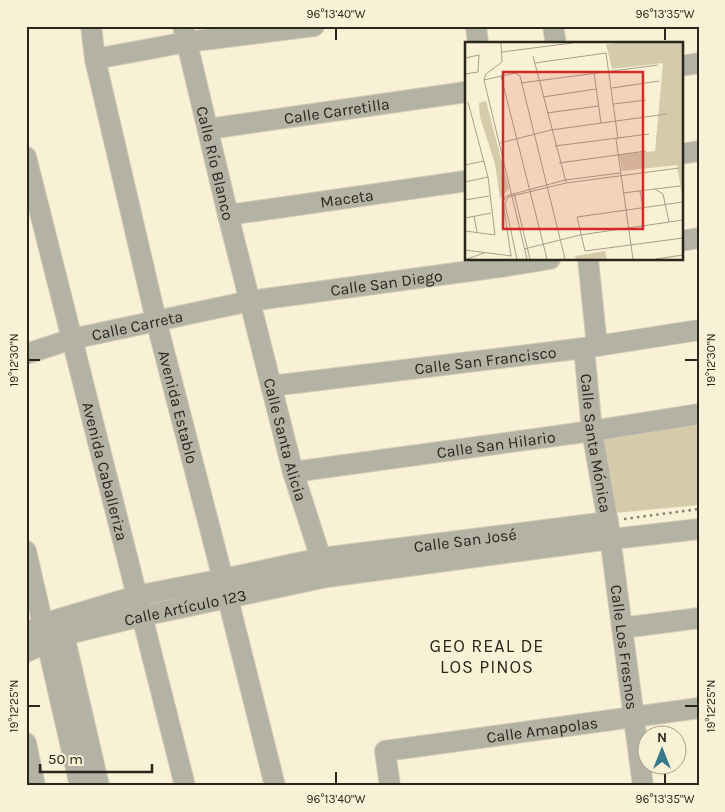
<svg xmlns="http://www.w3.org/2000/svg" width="725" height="812" font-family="Karla,sans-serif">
	<rect width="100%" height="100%" fill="#f9f1d5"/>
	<path fill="#d5cbab" d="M 699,422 L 699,505 L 615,513 L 603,432 Z"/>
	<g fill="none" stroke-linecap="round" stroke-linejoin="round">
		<defs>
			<g id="minor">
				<path id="s1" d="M 91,26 L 95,59 L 156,320 L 223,579 L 275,786"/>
				<path id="s2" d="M 183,26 L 228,215 L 293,472 L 325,571"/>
				<path d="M 476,26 L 478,44"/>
				<path d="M 553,26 L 556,44"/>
				<path d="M 95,59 L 187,42 L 314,26"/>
				<path d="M 681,66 L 699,63"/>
				<path id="s3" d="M 208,129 L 466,92"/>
				<path d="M 681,154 L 699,151"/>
				<path id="s4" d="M 26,157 L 185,786"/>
				<path id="s5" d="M 228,215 L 466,181"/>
				<path d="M 681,241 L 699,238"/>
				<path d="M 588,259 L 597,346"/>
				<path id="s6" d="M 584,348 L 592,431 L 608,522 L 643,786"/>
				<path id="s7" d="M 26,354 L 72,339 L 250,301 L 507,266 L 550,259"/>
				<path id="s8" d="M 271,386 L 584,348 L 699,330"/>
				<path id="s9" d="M 293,472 L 592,431 L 699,414"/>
				<path d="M 26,551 L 80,786"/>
				<path d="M 59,626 L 64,635 L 99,786"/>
				<path d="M 622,628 L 699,618"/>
				<path id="s10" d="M 26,634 L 42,624 L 136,596 L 223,579 L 321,558 L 608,522"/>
				<path id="s11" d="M 26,652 L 64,635 L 142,616 L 327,577 L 595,541 L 699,529"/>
				<path d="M 26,743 L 35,786"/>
				<path id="s12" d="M 390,786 L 385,751 L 699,708"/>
			</g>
		</defs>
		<use href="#minor" stroke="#d4ccb4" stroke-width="22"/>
		<path stroke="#888270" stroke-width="2.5" stroke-dasharray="2.5 4" stroke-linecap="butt" d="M 624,519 L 699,509"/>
		<use href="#minor" stroke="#b4b1a5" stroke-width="20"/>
	</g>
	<path fill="none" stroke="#29261c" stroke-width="2" d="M 336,28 L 336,40M 665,28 L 665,40M 28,360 L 40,360M 685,360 L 698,360M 28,706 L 40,706M 685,706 L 698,706M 336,772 L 336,784M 665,772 L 665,784"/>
	<g text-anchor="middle" stroke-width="4.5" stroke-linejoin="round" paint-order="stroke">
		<g font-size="16" fill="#29261c" stroke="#f9f1d5">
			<text dy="6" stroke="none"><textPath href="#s3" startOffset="130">Calle Carretilla</textPath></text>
			<text dy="6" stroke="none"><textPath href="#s2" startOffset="141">Calle Río Blanco</textPath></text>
			<text dy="6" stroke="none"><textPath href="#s5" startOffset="120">Maceta</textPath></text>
			<text dy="6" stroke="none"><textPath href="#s7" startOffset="368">Calle San Diego</textPath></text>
			<text dy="6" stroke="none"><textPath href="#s7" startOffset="115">Calle Carreta</textPath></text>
			<text dy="6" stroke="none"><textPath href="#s8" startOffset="216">Calle San Francisco</textPath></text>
			<text dy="6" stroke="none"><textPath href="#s1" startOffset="391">Avenida Establo</textPath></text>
			<text dy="6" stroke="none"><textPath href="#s2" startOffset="426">Calle Santa Alicia</textPath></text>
			<text dy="6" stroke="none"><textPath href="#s6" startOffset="96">Calle Santa Mónica</textPath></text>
			<text dy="6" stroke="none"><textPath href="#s9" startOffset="205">Calle San Hilario</textPath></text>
			<text dy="6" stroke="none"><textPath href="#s4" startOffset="324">Avenida Caballeriza</textPath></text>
			<text dy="6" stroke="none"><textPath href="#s10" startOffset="451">Calle San José</textPath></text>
			<text dy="6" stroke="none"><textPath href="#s11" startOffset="166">Calle Artículo 123</textPath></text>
			<text dy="6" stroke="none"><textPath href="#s6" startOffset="302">Calle Los Fresnos</textPath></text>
			<text dy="6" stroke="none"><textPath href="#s12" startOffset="194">Calle Amapolas</textPath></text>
		</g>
		<g font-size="18" letter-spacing="1" fill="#29261c" stroke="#f9f1d5">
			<text x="487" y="652">GEO REAL DE<tspan x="487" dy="21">LOS PINOS</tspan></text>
		</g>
	</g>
	<g transform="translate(465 42)">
		<rect width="218" height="218" fill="#f9f1d5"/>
		<path d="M 151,1 L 217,1 L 217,154 L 212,123 L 157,129 L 154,113 L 190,109 L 198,21 L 147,27 L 141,2 ZM 21,59 L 44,147 L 35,156 L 30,122 L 15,75 L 14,61 ZM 140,209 L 142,217 L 111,217 L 110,214 Z" fill="#d5cbab"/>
		<path fill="none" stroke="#a6a08b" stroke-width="1" d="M 36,1 L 37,20 L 21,32 L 19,38 L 62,217M 37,10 L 107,1M 68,14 L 101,140M 0,16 L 14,13 L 13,30 L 0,32M 70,21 L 141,11 L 153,97M 129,31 L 136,81M 36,34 L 82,217M 19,38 L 50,31 L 55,34 L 100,217M 56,41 L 193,23M 147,46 L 194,39M 78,55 L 131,47M 149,62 L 181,58M 82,71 L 133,64M 151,97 L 168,217M 35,101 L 86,88 L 202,72M 90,104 L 184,92M 94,121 L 181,109M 0,123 L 19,119M 0,140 L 23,135M 190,147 L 215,144M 175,149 L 178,166M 49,151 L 65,217M 158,151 L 190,147 L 198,152 L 204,180M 0,158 L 24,154M 218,160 L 112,175 L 120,209 L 218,196M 9,174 L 12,190M 0,176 L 26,171M 0,189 L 30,193 L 23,135 L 3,60M 59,207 L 115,193 L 218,178M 0,208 L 47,214M 46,214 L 38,160 L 41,154 L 100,138 L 155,131M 2,217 L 19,211M 52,217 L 40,162 L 43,155 L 101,141 L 214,126M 191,217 L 218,213"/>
		<path fill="#d62828" fill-opacity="0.15" stroke="#d62828" stroke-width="2.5" d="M 38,30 L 178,30 L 178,187 L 38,187 Z"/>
		<rect width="218" height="218" fill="none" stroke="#29261c" stroke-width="2.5"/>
	</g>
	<rect width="725" height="812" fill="none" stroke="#f9f1d5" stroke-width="55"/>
	<g transform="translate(662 750)"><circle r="24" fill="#f9f1d5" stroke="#a6a08b"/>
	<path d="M0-4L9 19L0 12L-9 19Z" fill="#37798b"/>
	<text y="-8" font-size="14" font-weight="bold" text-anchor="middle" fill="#29261c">N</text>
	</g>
	<path d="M40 764v8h112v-8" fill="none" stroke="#29261c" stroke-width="2.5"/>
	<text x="48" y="764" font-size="15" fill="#29261c" stroke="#f9f1d5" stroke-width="4" paint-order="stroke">50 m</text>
	<rect x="28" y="28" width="670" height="756" fill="none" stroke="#29261c" stroke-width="2"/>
	<g font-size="12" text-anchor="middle" fill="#29261c">
		<text x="336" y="18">96°13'40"W</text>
		<text x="665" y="18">96°13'35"W</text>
		<text transform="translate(14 360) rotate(-90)" y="4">19°12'30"N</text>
		<text transform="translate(711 360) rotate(-90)" y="4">19°12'30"N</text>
		<text transform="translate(14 706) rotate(-90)" y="4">19°12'25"N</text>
		<text transform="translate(711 706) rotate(-90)" y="4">19°12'25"N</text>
		<text x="336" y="803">96°13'40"W</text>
		<text x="665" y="803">96°13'35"W</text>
	</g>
</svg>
